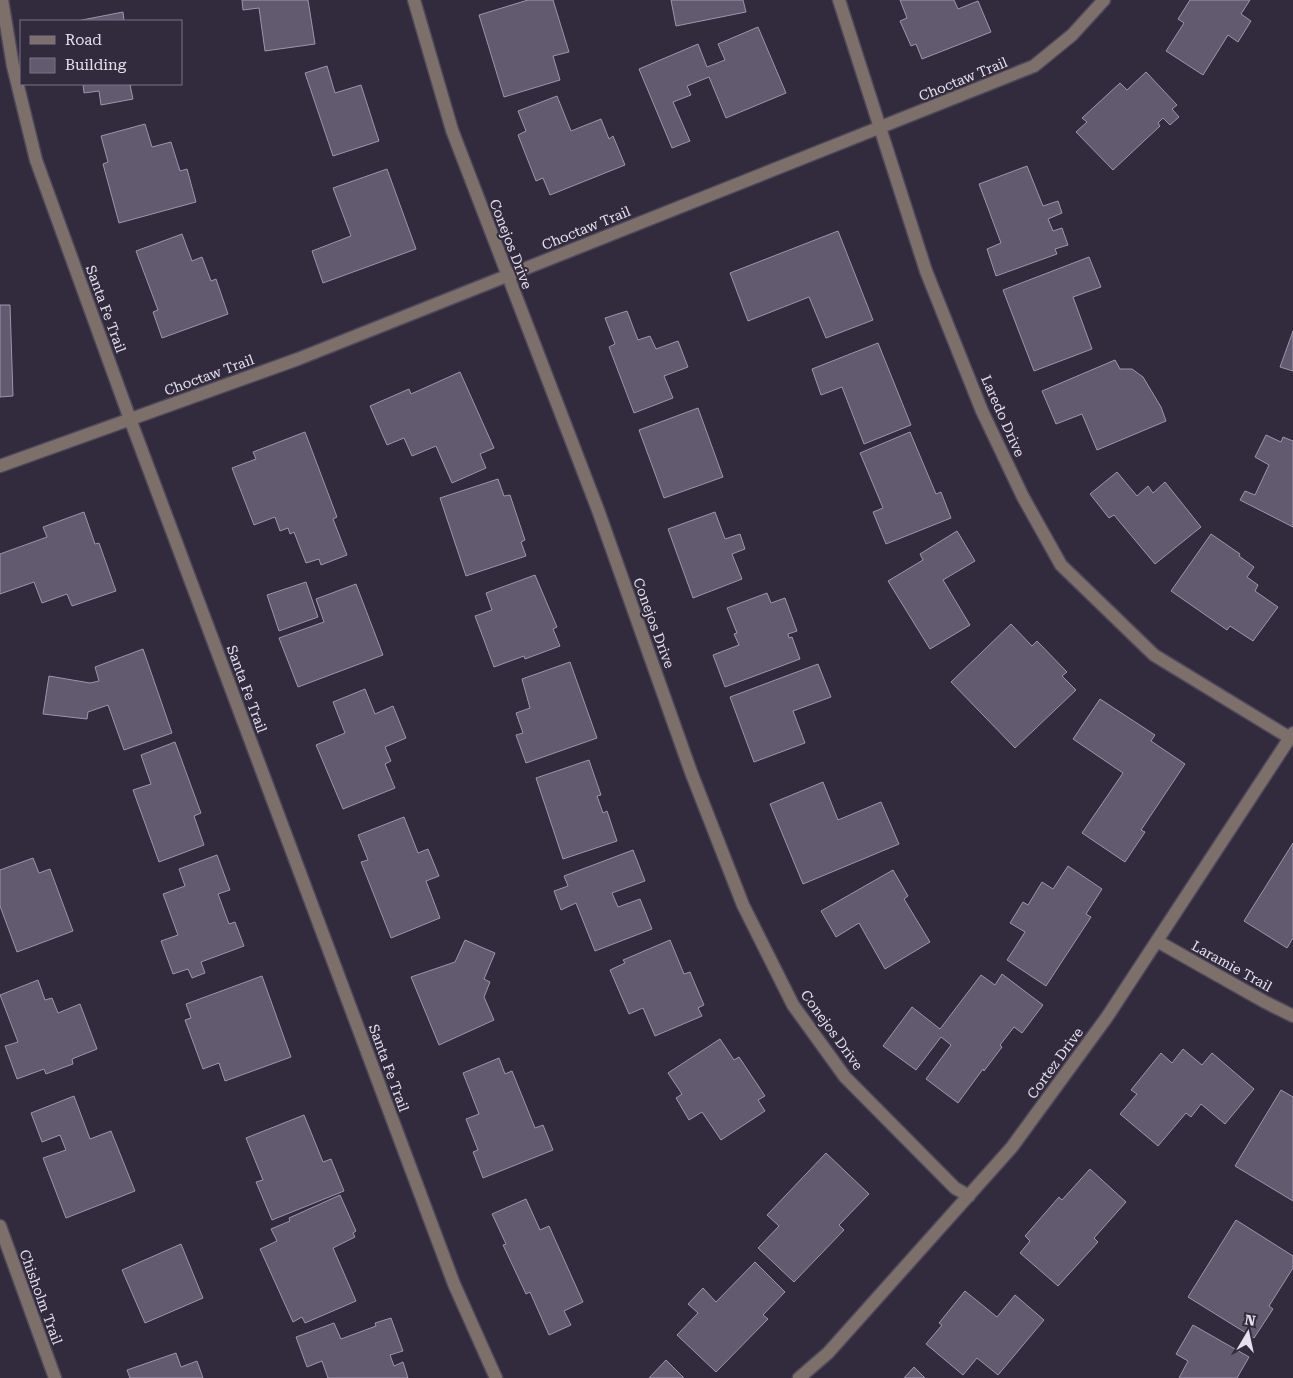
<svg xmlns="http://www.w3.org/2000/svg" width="1293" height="1378" font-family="'Roboto Serif',serif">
	<rect width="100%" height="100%" fill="#322b3e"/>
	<path fill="#625b70" stroke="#9c95ac" d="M 242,0 L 308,0 L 315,44 L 265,51 L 259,8 L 243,10 Z
		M 528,0 L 553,0 L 569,52 L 553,56 L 560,80 L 504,97 L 479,15 Z
		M 671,0 L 743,0 L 746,12 L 676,26 Z
		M 900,0 L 954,0 L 958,9 L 978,1 L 991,32 L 922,59 L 916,44 L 911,46 L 900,21 L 907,18 Z
		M 1190,0 L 1250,0 L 1241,14 L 1251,21 L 1238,42 L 1228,35 L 1203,75 L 1166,51 L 1184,23 L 1178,19 Z
		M 123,12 L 124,21 L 77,21 Z
		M 758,27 L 786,93 L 726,118 L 709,77 L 687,86 L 691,95 L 673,102 L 690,141 L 672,148 L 639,69 L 698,44 L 707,67 L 725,60 L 718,44 Z
		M 327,66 L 335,93 L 361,85 L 379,141 L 333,156 L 305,73 Z
		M 1146,72 L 1177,105 L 1172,109 L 1179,117 L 1170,125 L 1163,118 L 1158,123 L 1160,126 L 1113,170 L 1076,132 L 1087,122 L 1082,118 L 1120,83 L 1127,90 Z
		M 83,84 L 137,84 L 130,85 L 133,99 L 101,105 L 99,91 L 84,93 Z
		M 557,96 L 571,131 L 601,119 L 609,139 L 613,136 L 625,165 L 550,195 L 543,178 L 536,181 L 518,135 L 526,131 L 518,111 Z
		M 145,124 L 152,147 L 171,142 L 180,171 L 187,169 L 196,202 L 119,223 L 103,164 L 108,162 L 101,136 Z
		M 1027,166 L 1043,206 L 1058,201 L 1062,213 L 1048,219 L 1053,231 L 1062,228 L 1068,245 L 1055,249 L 1057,254 L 996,276 L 987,249 L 1001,243 L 979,184 Z
		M 387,169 L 416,249 L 323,283 L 312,251 L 351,236 L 333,188 Z
		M 838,231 L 873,320 L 826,338 L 809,297 L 748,321 L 730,273 Z
		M 182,234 L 192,261 L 202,257 L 211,281 L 216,279 L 228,314 L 162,338 L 153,312 L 158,310 L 136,251 Z
		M 1089,257 L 1101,287 L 1073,297 L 1092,349 L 1034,371 L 1003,290 Z
		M 0,305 L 10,305 L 13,396 L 0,397 Z
		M 627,311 L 638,340 L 650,336 L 656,349 L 678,341 L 688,367 L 664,376 L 673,398 L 634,413 L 609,347 L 615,344 L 605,318 Z
		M 1293,331 L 1293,371 L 1280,367 Z
		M 878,343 L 911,425 L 864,444 L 842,387 L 821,395 L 812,369 Z
		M 1115,360 L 1120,369 L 1132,369 L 1143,377 L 1161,407 L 1166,421 L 1097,450 L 1082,414 L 1056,424 L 1042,391 Z
		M 460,372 L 494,448 L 480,454 L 486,468 L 452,483 L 436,446 L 412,456 L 404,438 L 387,445 L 370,406 L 409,389 L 411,394 Z
		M 698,408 L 723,477 L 664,498 L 639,430 Z
		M 305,432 L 337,517 L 333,519 L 347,555 L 321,565 L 319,559 L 306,563 L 294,532 L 290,534 L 288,528 L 280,531 L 275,517 L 254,525 L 232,468 L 256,459 L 253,452 Z
		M 910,432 L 936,494 L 941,492 L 951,518 L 886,544 L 873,512 L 883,508 L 860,453 Z
		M 1266,435 L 1281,442 L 1283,437 L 1293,441 L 1293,527 L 1240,500 L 1245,491 L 1255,495 L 1269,465 L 1255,457 Z
		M 1117,472 L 1137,496 L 1148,486 L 1153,493 L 1165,482 L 1201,527 L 1155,564 L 1114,515 L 1109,518 L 1090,494 Z
		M 498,479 L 504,496 L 510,495 L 525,540 L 521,542 L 526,556 L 466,576 L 440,498 Z
		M 84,512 L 95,544 L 99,543 L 116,591 L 72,606 L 67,594 L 42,603 L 34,582 L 0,594 L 0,554 L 47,537 L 43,527 Z
		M 715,512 L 725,539 L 740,534 L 745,549 L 732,554 L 742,579 L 693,598 L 668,529 Z
		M 957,531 L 975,561 L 943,580 L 970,625 L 930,649 L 888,581 L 923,560 L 920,554 Z
		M 1211,534 L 1240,554 L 1239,556 L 1254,567 L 1247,577 L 1258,585 L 1255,591 L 1278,607 L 1253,641 L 1230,626 L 1227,630 L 1171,591 Z
		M 535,575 L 557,627 L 553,629 L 560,646 L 525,659 L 524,656 L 494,667 L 475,616 L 492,610 L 486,593 Z
		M 306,582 L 318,617 L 279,631 L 267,595 Z
		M 356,584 L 383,655 L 298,687 L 279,638 L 324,622 L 316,599 Z
		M 767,593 L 771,603 L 785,598 L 797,631 L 788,634 L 789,638 L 792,637 L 800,659 L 725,687 L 713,655 L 739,645 L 734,634 L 737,633 L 727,608 Z
		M 1011,624 L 1032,646 L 1037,641 L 1067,672 L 1062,676 L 1076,690 L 1015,748 L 951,682 Z
		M 143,649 L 172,733 L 124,750 L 108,705 L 88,712 L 87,719 L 43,714 L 49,676 L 90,683 L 99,681 L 95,667 Z
		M 570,662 L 597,738 L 526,763 L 516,735 L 523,733 L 516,713 L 530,708 L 522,679 Z
		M 818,664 L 831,697 L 793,711 L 805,743 L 754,762 L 730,697 Z
		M 365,689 L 375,714 L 393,706 L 406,738 L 385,747 L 391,761 L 385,764 L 395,788 L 343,809 L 316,745 L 345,733 L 333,702 Z
		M 1100,699 L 1155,735 L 1151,741 L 1185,764 L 1141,830 L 1145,832 L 1125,862 L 1082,833 L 1123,773 L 1073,739 Z
		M 175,742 L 201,813 L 194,816 L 204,845 L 159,862 L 133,790 L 151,784 L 141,755 Z
		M 589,760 L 601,795 L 597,796 L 603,813 L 607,811 L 617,841 L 563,859 L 536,778 Z
		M 823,782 L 838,820 L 881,802 L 899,844 L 803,884 L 770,804 Z
		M 404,817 L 418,853 L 428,849 L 439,876 L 426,881 L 440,918 L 391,938 L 361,862 L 368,860 L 358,835 Z
		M 1293,843 L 1293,938 L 1287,948 L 1244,921 Z
		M 633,850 L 645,881 L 612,893 L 618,907 L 640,899 L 652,929 L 595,951 L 576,903 L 561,910 L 554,891 L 568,886 L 564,876 Z
		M 217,855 L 230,890 L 218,894 L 229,924 L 235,922 L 244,946 L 201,962 L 205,973 L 192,978 L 188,969 L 173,974 L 161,941 L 178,935 L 163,894 L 185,886 L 179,869 Z
		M 33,858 L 39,873 L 50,869 L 73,931 L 17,952 L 0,906 L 0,870 Z
		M 1068,866 L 1102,889 L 1086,914 L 1091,917 L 1046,986 L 1007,960 L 1025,932 L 1010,923 L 1023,902 L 1028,905 L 1042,882 L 1053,889 Z
		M 893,870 L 908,896 L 904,899 L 930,942 L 885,969 L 859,923 L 836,937 L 821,911 Z
		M 465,940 L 495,953 L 484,979 L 490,982 L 484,997 L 494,1020 L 439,1045 L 411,977 L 455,962 Z
		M 670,940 L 684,974 L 690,972 L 704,1005 L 698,1008 L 702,1016 L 655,1036 L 643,1008 L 629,1014 L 610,970 L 625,963 L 623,960 Z
		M 1002,974 L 1043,1005 L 1022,1033 L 1014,1027 L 1000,1045 L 1002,1047 L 984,1071 L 983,1069 L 958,1103 L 926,1079 L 951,1045 L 941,1037 L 916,1070 L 883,1046 L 912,1007 L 940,1029 L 981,975 L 995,985 Z
		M 262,976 L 291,1057 L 225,1081 L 219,1063 L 203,1069 L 185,1020 L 191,1018 L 186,1004 Z
		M 38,980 L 45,1000 L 52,998 L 58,1013 L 80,1004 L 97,1049 L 72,1059 L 73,1064 L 46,1074 L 44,1069 L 17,1079 L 5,1046 L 18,1042 L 0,995 Z
		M 720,1039 L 734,1060 L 739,1057 L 765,1096 L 758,1100 L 765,1111 L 721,1140 L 702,1112 L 689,1120 L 676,1098 L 682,1094 L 668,1073 Z
		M 1183,1049 L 1202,1065 L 1212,1053 L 1254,1089 L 1225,1124 L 1201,1104 L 1191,1117 L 1186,1113 L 1158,1146 L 1120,1114 L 1137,1094 L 1131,1090 L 1161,1053 L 1172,1063 Z
		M 499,1058 L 505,1074 L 512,1071 L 535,1128 L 543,1125 L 553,1150 L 483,1178 L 473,1152 L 478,1150 L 466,1119 L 479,1114 L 463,1073 Z
		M 1281,1090 L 1293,1097 L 1293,1201 L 1235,1166 Z
		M 74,1096 L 90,1139 L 111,1131 L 135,1191 L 66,1218 L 43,1158 L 66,1150 L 60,1135 L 42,1142 L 31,1113 Z
		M 304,1115 L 323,1162 L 331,1159 L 344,1191 L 272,1220 L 256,1182 L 263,1180 L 246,1138 Z
		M 826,1153 L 869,1194 L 839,1225 L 844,1230 L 794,1282 L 758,1248 L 779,1226 L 767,1215 Z
		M 1090,1169 L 1126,1202 L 1094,1238 L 1098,1242 L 1058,1286 L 1020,1253 L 1030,1241 L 1025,1236 L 1059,1197 L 1062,1200 Z
		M 340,1195 L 356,1231 L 353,1233 L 355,1237 L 333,1248 L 356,1301 L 305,1323 L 302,1317 L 293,1322 L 260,1249 L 277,1241 L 271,1229 L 290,1221 L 289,1218 Z
		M 526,1199 L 540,1230 L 549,1226 L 583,1302 L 564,1311 L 571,1325 L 549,1335 L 530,1292 L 526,1294 L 503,1245 L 506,1244 L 492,1214 Z
		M 1236,1220 L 1293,1256 L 1293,1268 L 1269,1306 L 1273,1309 L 1254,1338 L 1188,1297 Z
		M 181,1244 L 203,1298 L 145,1323 L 122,1270 Z
		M 755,1262 L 785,1292 L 763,1315 L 768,1319 L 716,1372 L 677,1335 L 698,1313 L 688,1304 L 703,1288 L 716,1302 Z
		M 965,1291 L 997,1317 L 1015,1295 L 1044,1320 L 998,1375 L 977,1358 L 963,1375 L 926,1344 L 942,1325 L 939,1323 Z
		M 391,1318 L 403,1351 L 390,1355 L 394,1366 L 403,1362 L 408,1378 L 328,1378 L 322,1361 L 307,1367 L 296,1337 L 334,1323 L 341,1339 L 376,1326 L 375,1323 Z
		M 1193,1325 L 1249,1357 L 1237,1378 L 1179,1378 L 1188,1361 L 1176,1354 Z
		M 176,1353 L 181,1367 L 197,1361 L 203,1378 L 130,1378 L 127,1370 Z
		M 666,1360 L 684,1378 L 649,1378 Z
		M 914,1367 L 925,1378 L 904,1378 Z"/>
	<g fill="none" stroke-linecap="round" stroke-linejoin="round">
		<defs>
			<path id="minor" d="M 2,0 L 13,66 L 36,160 L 130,419 L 454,1284 L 496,1378
				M 414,0 L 452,130 L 598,510 L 691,772 L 743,905 L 793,1005 L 845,1077 L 955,1188 L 969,1196
				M 839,0 L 926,271 L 982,411 L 1023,497 L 1061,565 L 1154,655 L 1290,738
				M 0,466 L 298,359 L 1034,66 L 1072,35 L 1104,0
				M 1157,941 L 1265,1002 L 1293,1016
				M 0,1226 L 55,1378
				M 799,1378 L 828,1353 L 1012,1147 L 1107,1017 L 1293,733"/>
		</defs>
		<use href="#minor" stroke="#4f485a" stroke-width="15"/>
		<use href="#minor" stroke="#7d706a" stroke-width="12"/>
	</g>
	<g text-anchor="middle" stroke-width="4.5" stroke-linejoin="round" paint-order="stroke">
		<g font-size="14" fill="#e5e0ed" stroke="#322b3e">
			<text transform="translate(963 79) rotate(-22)" y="5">Choctaw Trail</text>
			<text transform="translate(586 228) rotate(-22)" y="5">Choctaw Trail</text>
			<text transform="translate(511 244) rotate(69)" y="5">Conejos Drive</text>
			<text transform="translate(106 309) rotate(70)" y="5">Santa Fe Trail</text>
			<text transform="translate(209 375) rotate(-20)" y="5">Choctaw Trail</text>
			<text transform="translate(1003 416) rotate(66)" y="5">Laredo Drive</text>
			<text transform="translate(654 623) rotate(70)" y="5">Conejos Drive</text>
			<text transform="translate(247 689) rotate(70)" y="5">Santa Fe Trail</text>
			<text transform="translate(1232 966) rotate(29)" y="5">Laramie Trail</text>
			<text transform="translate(832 1030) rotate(54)" y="5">Conejos Drive</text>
			<text transform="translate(1055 1063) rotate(-54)" y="5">Cortez Drive</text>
			<text transform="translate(389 1068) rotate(70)" y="5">Santa Fe Trail</text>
			<text transform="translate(41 1297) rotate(70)" y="5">Chisholm Trail</text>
		</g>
	</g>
	<rect x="20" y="20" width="162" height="65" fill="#322b3e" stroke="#7a7384"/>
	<rect x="30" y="36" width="25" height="8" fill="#7d706a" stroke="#7a7384"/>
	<text x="65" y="45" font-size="15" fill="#e5e0ed">Road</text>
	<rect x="30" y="58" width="25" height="15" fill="#625b70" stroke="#7a7384"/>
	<text x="65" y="70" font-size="15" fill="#e5e0ed">Building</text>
	<g transform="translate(1248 1333) rotate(9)" stroke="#322b3e" stroke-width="4" paint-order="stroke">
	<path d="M0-4L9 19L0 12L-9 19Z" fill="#e5e0ed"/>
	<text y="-8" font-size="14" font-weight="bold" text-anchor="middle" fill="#e5e0ed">N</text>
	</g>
</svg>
